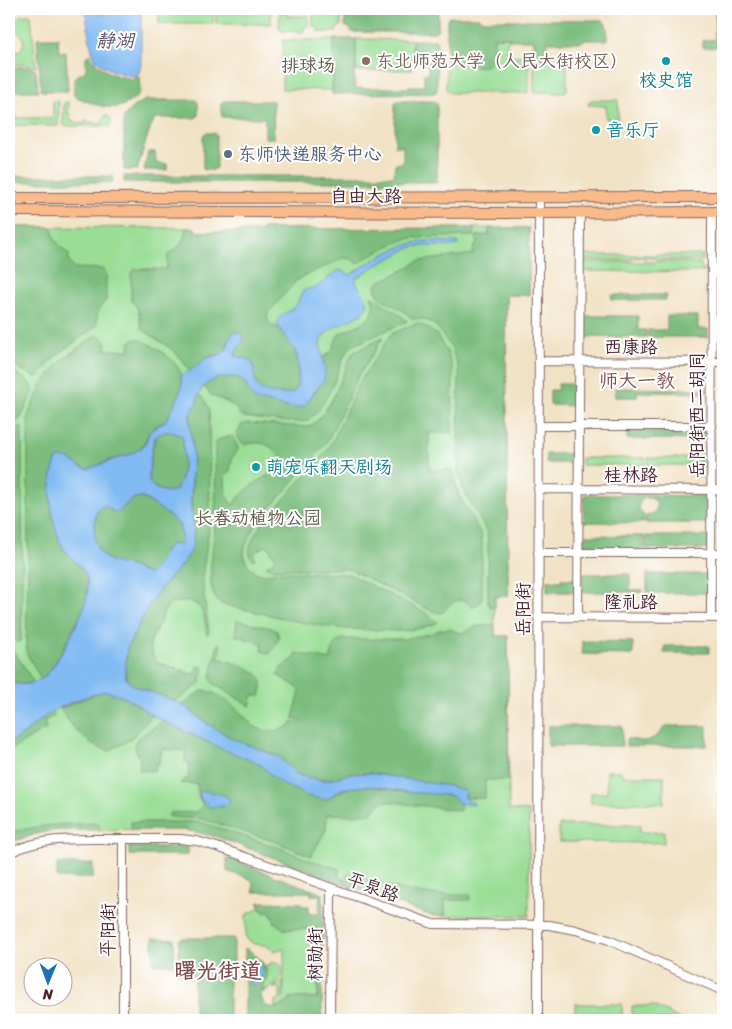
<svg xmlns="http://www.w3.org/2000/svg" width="732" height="1029" font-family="Sriracha,'LXGW WenKai TC',sans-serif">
	<rect width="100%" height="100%" fill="#fff"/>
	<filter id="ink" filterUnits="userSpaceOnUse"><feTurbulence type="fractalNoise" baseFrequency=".02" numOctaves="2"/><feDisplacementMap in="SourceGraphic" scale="10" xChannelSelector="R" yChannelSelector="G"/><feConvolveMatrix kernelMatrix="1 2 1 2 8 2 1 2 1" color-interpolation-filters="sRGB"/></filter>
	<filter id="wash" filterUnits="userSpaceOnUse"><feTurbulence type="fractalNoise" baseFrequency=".0096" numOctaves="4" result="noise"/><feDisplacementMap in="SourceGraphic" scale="20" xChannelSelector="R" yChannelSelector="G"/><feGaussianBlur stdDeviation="1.12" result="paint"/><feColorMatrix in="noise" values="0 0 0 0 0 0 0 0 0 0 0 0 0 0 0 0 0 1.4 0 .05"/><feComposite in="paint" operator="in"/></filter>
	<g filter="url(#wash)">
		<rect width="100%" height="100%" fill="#f1e2c5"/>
		<path fill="#9ade96" stroke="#727e60" d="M 159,9 L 213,9 L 213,24 L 159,24 Z
			M 216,9 L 271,9 L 271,24 L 216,24 Z
			M 280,9 L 288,9 L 288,16 L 309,16 L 309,26 L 305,27 L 303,32 L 281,31 L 279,29 Z
			M 315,13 L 340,14 L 341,16 L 341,26 L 337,28 L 336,32 L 319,32 L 317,27 L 313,26 L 313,15 Z
			M 27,15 L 31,16 L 36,67 L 25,64 L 9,65 L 9,54 L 20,51 L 24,44 L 23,37 L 13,27 L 13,22 L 20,16 Z
			M 494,37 L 507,37 L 510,39 L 510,40 L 507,41 L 507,56 L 529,56 L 529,90 L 527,93 L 452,93 L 449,92 L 446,89 L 447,53 L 454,55 L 463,65 L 484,66 L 493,60 Z
			M 356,39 L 412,40 L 412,70 L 356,71 Z
			M 283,40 L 334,40 L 332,90 L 282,89 Z
			M 534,56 C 538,58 541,61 547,59 L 567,59 L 567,90 L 564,93 L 534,92 Z
			M 55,100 L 59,102 L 58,126 L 9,125 L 9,112 L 15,112 L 15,118 L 53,118 L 53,102 Z
			M 591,100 L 618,100 L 618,119 L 606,119 L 606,106 L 588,105 L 589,102 Z
			M 65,102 L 69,103 L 68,114 L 71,115 L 69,120 L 84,124 L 85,121 L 101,124 L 105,115 L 111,118 L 111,125 L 110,126 L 64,126 L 63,125 L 64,103 Z
			M 9,227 L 195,228 L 195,232 L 262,232 L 262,229 L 529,228 L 529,295 L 506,295 L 508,596 L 494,597 L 495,636 L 508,636 L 509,810 L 529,811 L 529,916 L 434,916 L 429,915 L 218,837 L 199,832 L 176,829 L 59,830 L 38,833 L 9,843 Z
			M 582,255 L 640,255 L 640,258 L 632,258 L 632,260 L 582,260 Z
			M 642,255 L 703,255 L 703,260 L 656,260 L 655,258 L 642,258 Z
			M 582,262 L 690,262 L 691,263 L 701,263 L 701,268 L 707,268 L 707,272 L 582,271 Z
			M 581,458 L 645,458 L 645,465 L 581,465 Z
			M 648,458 L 709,458 L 709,465 L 648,465 Z
			M 607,771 L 621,771 L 622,776 L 664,776 L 664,803 L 591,803 L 591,793 L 607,793 Z
			M 559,825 L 640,825 L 640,832 L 664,832 L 664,843 L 559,842 Z
			M 259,908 L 264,912 L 271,913 L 284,929 L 318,929 L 318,998 L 290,998 C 286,1005 282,1007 275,1007 L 275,1000 L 280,1000 L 280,988 L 273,988 L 283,980 L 283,998 L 284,998 L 284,948 L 274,951 L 265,945 L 254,944 L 246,938 L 246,915 Z
			M 271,963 C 283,962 282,966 282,977 L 275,985 L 263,992 C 265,983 268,976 265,967 Z
			M 575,1004 L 622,1004 L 622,1020 L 575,1020 Z
			M 632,1006 L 654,1006 L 682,1020 L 632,1020 Z"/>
		<path fill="#7bbd7f" stroke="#626e55" d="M 429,9 L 438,9 L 438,29 L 435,32 L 351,32 L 350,28 L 345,26 L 345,11 L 429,11 Z
			M 715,9 L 723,9 L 723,47 L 703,47 L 702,46 L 703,40 L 715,40 Z
			M 451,17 L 478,17 L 483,20 L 602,20 C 609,24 607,33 607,40 L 583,40 L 582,42 L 547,42 L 547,59 L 540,60 L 534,56 L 534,40 L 510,40 L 510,38 L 506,37 L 494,37 C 493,43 495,51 493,58 C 491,70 472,66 463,65 L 454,55 L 447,53 L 447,21 L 448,18 Z
			M 37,38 L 58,38 L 59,52 L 66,52 L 68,91 L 41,91 Z
			M 334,39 L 356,39 L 356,71 L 354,71 L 355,88 L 409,88 L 409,86 L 424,86 L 424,74 L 428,74 L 428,51 L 412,51 L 412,40 L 435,40 L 437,43 L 437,91 L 434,93 L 332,94 Z
			M 90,54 C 96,69 124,83 139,77 L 140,90 L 138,96 C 132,100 125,106 117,107 C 103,109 87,101 74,96 L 74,78 L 75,77 L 86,71 L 86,57 Z
			M 17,67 L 28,67 L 36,70 L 38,91 L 9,91 L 9,69 Z
			M 147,100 L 196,100 L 198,103 L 198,116 L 195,118 L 155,118 L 150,128 L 137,170 L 124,170 L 124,117 C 129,109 138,103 147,100 Z
			M 223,101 L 273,101 L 274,138 L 265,138 L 265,118 L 222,117 L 221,103 Z
			M 397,101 L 433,101 L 437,103 L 437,182 L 124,182 L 124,176 L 394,176 L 395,164 L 403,163 L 403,146 L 395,146 L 395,104 Z
			M 205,133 L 214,133 L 216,135 L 216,168 L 214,170 L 205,170 L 203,169 L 203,136 Z
			M 148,152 L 155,152 L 156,163 L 167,164 L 167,170 L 144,170 Z
			M 9,176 L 113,176 L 113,182 L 9,182 Z
			M 9,227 L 52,227 C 53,239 59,247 69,254 L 69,262 L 74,268 L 102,269 L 106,273 L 106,301 C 98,308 96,316 97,326 L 70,345 L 56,356 L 39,375 L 36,377 L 18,368 L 9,360 Z
			M 186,228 L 195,228 L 195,232 L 262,232 L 262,229 L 474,228 L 474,236 L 410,238 C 393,243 371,254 357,264 C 353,259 350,258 343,258 L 302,277 L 297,280 L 269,312 C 265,320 269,326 278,327 C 285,336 294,346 297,356 C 299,363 300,390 293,393 C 288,395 282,394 278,394 C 271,393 264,394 259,389 C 256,385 256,379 254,375 C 251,369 247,363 244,358 L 238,357 L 235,356 L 236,352 L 229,340 L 225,351 L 222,354 L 211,356 L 190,371 L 182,360 L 173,350 L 142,329 C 138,317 142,310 131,301 L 131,273 L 135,269 L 166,269 L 167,266 L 168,254 C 179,248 185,241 186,228 Z
			M 489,228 L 529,228 L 529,295 L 506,295 L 508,596 L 495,596 L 495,607 L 491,608 L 488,602 L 488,540 L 487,532 C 476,511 462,493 458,470 L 459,372 L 458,366 L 452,349 L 438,328 L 430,322 L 423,319 L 413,319 L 402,310 L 380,298 L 375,289 L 376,285 L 379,282 L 402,271 L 419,261 L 473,254 L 474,246 L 477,245 L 476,236 L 489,235 Z
			M 612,295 L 667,295 L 666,300 L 611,300 Z
			M 371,296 L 398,313 L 407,321 L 352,346 C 342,355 340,368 335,380 C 330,391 318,416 306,421 C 299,424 254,419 245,417 L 241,415 L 236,408 L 227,402 L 212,396 L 204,386 C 212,378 231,372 241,379 C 246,383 247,389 250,393 L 285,407 L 307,403 C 320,382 328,384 323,357 C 337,350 332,343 340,333 C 357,325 382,320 371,296 Z
			M 584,316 L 638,316 L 638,330 L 646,330 L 646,337 L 584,337 Z
			M 667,316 L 698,316 L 698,329 L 708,329 L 708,337 L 648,337 L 648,330 L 667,330 Z
			M 418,323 L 429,329 L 437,335 L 447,352 L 451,363 L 453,370 L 452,433 L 429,433 L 429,470 L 452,470 L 459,496 L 481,534 L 482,540 L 482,597 C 481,602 478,605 472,606 C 456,593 452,604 442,613 L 432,611 L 351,570 L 343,569 L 272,569 L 266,566 L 276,559 L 267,545 L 254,553 L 255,558 L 254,560 L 250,557 C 247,545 255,535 261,525 L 327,451 L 334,438 L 360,381 L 391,334 L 412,325 Z
			M 98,334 L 106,342 L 106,350 L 129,350 L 130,342 C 132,341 134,339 137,339 C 141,339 147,343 151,345 C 164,353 185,367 182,385 C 181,392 171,414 166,420 C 162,423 157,425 153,428 C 145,436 146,446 135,452 C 129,456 120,457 113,459 C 105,462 97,466 88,469 C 81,469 76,464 70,459 L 57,459 C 47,479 50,527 63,545 C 70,556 85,567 87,580 C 90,601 78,620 69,638 C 61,652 54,669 41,679 L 27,654 L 26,650 L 28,565 L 28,415 L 42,384 L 53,371 L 63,359 Z
			M 383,338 L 359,375 L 329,438 L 323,447 L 258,522 L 251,534 L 245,547 L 244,552 L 245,559 L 248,565 L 255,572 L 260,574 L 264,574 L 285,572 L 349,574 L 426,613 L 437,622 L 437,623 L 418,629 L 399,631 L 346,629 L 309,624 L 221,604 C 214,599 212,591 211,583 C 209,564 214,544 215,525 C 216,498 215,470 215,443 L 220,439 L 232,436 L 238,447 L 238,450 L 232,458 L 230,471 L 225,476 C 225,489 225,495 233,506 C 244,486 267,477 285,465 C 276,449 266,438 245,445 L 241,442 L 236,434 L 239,431 L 241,425 L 247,423 L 309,427 C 333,410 340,379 352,354 L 356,351 Z
			M 9,369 L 28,381 L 32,389 L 32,394 L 21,418 L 9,430 Z
			M 558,384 L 576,384 L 576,406 L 550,405 L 550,390 L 558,390 Z
			M 615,388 L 708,389 L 708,393 L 637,392 L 637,397 L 615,397 Z
			M 199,394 C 207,402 211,409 209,420 L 210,516 C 209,534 205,552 203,571 C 202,590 207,614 209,633 L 207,634 C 204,615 204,599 179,602 C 173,603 169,604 165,610 L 150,643 L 150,648 L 156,662 L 195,675 L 198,666 L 203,667 L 201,677 L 201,683 L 176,701 L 137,687 L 130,683 L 126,678 L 125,664 L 127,648 L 149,605 L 161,588 L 184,562 L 194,535 L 191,511 L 193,454 L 190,424 L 190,414 Z
			M 19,427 L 22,427 L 22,432 C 22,501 23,571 21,640 L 19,642 L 17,643 L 9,635 L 9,438 Z
			M 627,431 L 708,431 L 708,440 L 627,439 Z
			M 165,432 C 173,432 177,433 183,437 C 184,455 185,474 176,490 C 169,494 152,490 149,481 C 148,476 152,443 156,438 C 158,434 161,434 165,432 Z
			M 546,454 L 577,454 L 577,463 L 546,463 Z
			M 584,495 L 644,495 L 644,498 C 637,503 637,511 644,515 L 644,523 L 584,522 Z
			M 646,495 L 708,496 L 708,523 L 646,523 L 646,516 L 653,514 L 657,508 C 657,501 653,497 646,498 Z
			M 135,498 C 139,498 140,497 143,499 C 150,501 176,519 179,525 C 182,532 182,538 181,545 L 179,546 C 176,545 174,543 171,544 C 166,546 158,568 149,574 C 142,573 138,569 131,566 C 126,564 121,564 116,563 C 95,556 93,540 95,521 C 96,513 97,509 105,505 L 113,512 L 131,500 Z
			M 584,535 L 644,536 L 644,549 L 584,548 Z
			M 646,536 L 708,536 L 708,549 L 646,549 Z
			M 583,574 L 630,574 L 630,590 L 643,590 L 643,592 L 582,592 Z
			M 647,574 L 709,574 L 709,593 L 647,593 Z
			M 561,579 L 575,579 L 575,592 L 547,592 L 547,581 L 561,581 Z
			M 237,620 L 271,628 L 277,631 L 279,638 L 270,654 L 262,651 L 262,644 L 235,635 Z
			M 485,625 L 495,626 L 495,636 L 508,636 L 508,780 L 485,780 L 485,798 L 465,798 L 465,793 L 449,786 L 370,773 L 348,774 L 333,779 L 320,780 L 301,776 L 294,772 L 279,757 L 233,739 L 208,724 L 183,705 C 189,701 195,694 202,691 C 213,688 235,707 242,714 C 248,720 252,727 260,729 C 268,733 279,731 287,727 C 287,727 292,723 293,723 C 296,722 298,722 301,722 L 302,720 L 293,718 L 300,692 L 297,687 L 277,675 L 282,667 L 295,658 L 296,653 L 330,660 C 333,651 332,643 342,639 L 404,639 L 433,633 L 442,629 L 450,629 L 460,633 L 468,631 L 474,627 Z
			M 582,641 L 633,642 L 633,655 L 582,654 Z
			M 218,643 L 221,645 L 218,658 L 232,662 L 233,664 L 236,663 L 241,666 L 245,666 C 249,670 252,670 256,673 C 264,678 263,688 260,696 L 253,695 L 250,706 L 214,684 L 211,680 L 211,676 Z
			M 9,646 L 16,654 L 34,683 L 19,684 L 9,682 Z
			M 665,646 L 709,646 L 709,653 L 664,653 Z
			M 106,691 L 124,697 L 135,703 L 153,716 C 143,724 135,736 124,743 C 119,746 114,747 110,751 C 87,746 71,726 60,708 L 97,693 Z
			M 52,711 L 55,716 L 44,721 L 46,729 C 38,732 32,738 24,742 C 19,745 14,748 9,750 L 9,743 L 24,734 L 40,720 Z
			M 163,721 L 225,750 L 253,761 L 262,766 L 274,778 L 327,799 C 357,778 375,788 408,792 C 421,793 434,793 447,795 L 452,796 L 460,803 L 461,809 L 459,811 L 449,809 L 383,801 L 371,813 L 354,815 L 327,814 L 326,830 L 311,856 L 274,841 L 202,819 L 169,817 L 169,813 L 197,812 L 203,805 L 199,798 L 197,784 L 180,783 L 184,779 L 188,779 L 189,763 L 185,762 L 186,751 L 162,749 L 159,764 L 156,764 L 155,771 L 139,770 C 144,753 130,752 137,739 Z
			M 548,726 L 622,726 L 622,746 L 548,746 Z
			M 665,726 L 707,726 L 707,746 L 626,746 L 626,740 L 627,739 C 632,739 635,740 640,741 C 651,742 660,735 665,726 Z
			M 131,822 L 194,822 L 203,823 L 280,848 L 306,859 L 340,869 L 338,877 L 346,880 L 348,873 C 374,881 400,891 427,894 C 442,895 456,895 470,895 L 470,900 L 445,900 L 445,916 L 429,915 L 218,837 L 187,830 L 132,830 Z
			M 99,823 L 99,830 C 86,830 72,829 59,830 C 42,831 25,837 9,843 L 9,833 C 41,824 66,824 99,823 Z
			M 129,847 L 188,847 L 188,855 L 129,855 Z
			M 227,858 L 323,894 L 322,1020 L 245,1020 L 245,948 C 255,954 267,963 267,975 C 267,984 258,993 263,1002 C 269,1012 285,1007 290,998 L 318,998 L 318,929 L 284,929 L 275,923 L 271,913 L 264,912 L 259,908 L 259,902 L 301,903 L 302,906 L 309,906 L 309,914 L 319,914 L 320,895 L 311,895 L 311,892 L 253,892 C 253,887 254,882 250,879 L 227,871 Z
			M 57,864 L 93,864 L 93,878 L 57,878 Z
			M 153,938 L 174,939 L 175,964 L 153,964 Z
			M 182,938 L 234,938 L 234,968 L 229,968 L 229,1020 L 194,1020 L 194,975 L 179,974 L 179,940 Z"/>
		<path fill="#82bbf3" stroke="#666d8f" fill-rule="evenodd" d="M 85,9 L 96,9 L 98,13 C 109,16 118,11 128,9 C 131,8 137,9 141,9 L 141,65 L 139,73 L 137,75 C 130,77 122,74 115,71 C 93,63 93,56 89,36 C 88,27 87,18 85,9 Z
			M 429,241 L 458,242 L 458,245 L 449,246 L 417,246 L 409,248 L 375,266 L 356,278 L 356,283 L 367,300 L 367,307 L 360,315 L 333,328 L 324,335 L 321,340 L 320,344 L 325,369 L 324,380 L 312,395 L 307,403 L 304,406 L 298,408 L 292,408 L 261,401 L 254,399 L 250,393 L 245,383 L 241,379 L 236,377 L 218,378 L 209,382 L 204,386 L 198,396 L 196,405 L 190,414 L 190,424 L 193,454 L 191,500 L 191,511 L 194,525 L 193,545 L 190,553 L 184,562 L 161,588 L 149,605 L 127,648 L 125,673 L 126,678 L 130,683 L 137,687 L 162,696 L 183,705 L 208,724 L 233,739 L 279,757 L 294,772 L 301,776 L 320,780 L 327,780 L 333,779 L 348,774 L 370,773 L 449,786 L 460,789 L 464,791 L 466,800 L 474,803 L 474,805 L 460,803 L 452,796 L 447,795 L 408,792 L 379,787 L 366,786 L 345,788 L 338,791 L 327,799 L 320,799 L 308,796 L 282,784 L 274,778 L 262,766 L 253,761 L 225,750 L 163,721 L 150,714 L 135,703 L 124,697 L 106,691 L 97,693 L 72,702 L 53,711 L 40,720 L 24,734 L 9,743 L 9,682 C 17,684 27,686 35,682 C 40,680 44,677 48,673 C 59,661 83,615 86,599 C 88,592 88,586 87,579 C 85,568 73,561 66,552 C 51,531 45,483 57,459 C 72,453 75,468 88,469 L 115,459 L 131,454 L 141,448 L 145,444 L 150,431 L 165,421 L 168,417 L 180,393 L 182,383 L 181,376 L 196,367 L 206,358 L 222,354 L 225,351 L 232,334 L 235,332 L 240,333 L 244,336 C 243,344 236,348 235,356 C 240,358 246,357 250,360 C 256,364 252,381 259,388 C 264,394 274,393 281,394 C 294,394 297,393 298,380 C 298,372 299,364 297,356 C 293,344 282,335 277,323 C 280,313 291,312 297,304 C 300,300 300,292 305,290 C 308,288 313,289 316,288 L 337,271 L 340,270 L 350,275 C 373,260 400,242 429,241 ZM 165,432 C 173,432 177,433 183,437 C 184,455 185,474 176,490 C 169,494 152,490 149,481 C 148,476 152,443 155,438 C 158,434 161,434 165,432 ZM 135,498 C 139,498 140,497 143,498 C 150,501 176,520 179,525 C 182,532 182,538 180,545 L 179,546 C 176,545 174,543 171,544 C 166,546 158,568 149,574 C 142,573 138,569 131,566 C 126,564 121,564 116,563 C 95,556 93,540 95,521 C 96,513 97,508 105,506 L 116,513 C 123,509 127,501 135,498 Z
			M 206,791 L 224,795 L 229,798 L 229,803 L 225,806 L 210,807 L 203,801 L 199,794 L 200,792 Z
			M 255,961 C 264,965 263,974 260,983 L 255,986 L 253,985 C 250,979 248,973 249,966 Z"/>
	</g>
	<g filter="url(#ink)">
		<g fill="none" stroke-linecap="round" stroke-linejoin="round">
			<defs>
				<path id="minor" d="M 539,361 L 723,362
					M 539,426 L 712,426
					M 538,489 L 723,490
					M 538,553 L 723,553
					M 538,617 L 723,618
					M 578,617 L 580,213
					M 711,618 L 712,212
					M 9,853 C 42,837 72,839 108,839 C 132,839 157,839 181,839 L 197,841 L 220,848 L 433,924 L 549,925 L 576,930 L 609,940 L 723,991
					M 123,1020 L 123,839
					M 330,1020 L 331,888
					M 538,1020 L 539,197"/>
				<path id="major" d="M 9,198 L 723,197
					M 9,211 L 539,213 L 723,212"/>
			</defs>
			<use href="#minor" stroke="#846361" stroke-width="10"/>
			<use href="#major" stroke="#846361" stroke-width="12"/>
			<use href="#minor" stroke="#fff" stroke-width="8"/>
			<use href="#major" stroke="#fabb8c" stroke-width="10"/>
		</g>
	</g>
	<circle fill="#8d6e63" stroke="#fff" stroke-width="2" cx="366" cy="61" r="5"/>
	<g fill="#0f9aa8" stroke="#fff" stroke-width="2">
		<circle cx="666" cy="61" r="5"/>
		<circle cx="596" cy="130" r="5"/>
		<circle cx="256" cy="467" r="5"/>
	</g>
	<circle fill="#5c6f8a" stroke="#fff" stroke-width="2" cx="228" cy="154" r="5"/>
	<g text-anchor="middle" stroke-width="4" stroke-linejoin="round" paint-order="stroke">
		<g font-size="18" fill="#785e54" stroke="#fff" text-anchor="start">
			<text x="376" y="67">东北师范大学（人民大街校区）</text>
		</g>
		<g font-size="18" fill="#62584b" stroke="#fff">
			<text x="308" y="71">排球场</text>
			<text x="258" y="524">长春动植物公园</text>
		</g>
		<g font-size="18" fill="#0d838f" stroke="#fff" text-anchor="start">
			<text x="666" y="86" text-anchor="middle">校史馆</text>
			<text x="606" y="136">音乐厅</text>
			<text x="266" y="473">萌宠乐翻天剧场</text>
		</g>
		<g font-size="18" fill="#4e5e75" stroke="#fff" text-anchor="start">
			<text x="238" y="160">东师快递服务中心</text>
		</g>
		<g font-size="18" fill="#4a1f2b" stroke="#fff">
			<text x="366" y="202">自由大路</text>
			<text x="631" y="353">西康路</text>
			<text transform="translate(697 415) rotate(-90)" y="6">岳阳街西二胡同</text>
			<text x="631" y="481">桂林路</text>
			<text x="631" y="608">隆礼路</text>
			<text transform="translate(523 609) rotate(-90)" y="6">岳阳街</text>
			<text transform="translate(373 887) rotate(20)" y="6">平泉路</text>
			<text transform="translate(108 930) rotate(-90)" y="6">平阳街</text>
			<text transform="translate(315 954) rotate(-90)" y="6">树勋街</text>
		</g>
		<g font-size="19" font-style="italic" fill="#5e5671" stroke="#fff">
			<text x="115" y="47">静湖</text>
		</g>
		<g font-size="19" fill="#804d51" stroke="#fff">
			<text x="637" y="387">师大一教</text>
		</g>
		<g font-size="22" font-weight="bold" fill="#804d51" stroke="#fff">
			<text x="218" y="978">曙光街道</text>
		</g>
	</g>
	<rect width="732" height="1029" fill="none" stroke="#fff" stroke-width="30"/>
	<g transform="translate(48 982) rotate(181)"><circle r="24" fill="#ffffff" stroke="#b7a5aa"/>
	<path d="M0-4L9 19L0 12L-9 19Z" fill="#1f6fb2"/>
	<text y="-8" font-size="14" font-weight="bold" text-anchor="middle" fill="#4a1f2b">N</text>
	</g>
</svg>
